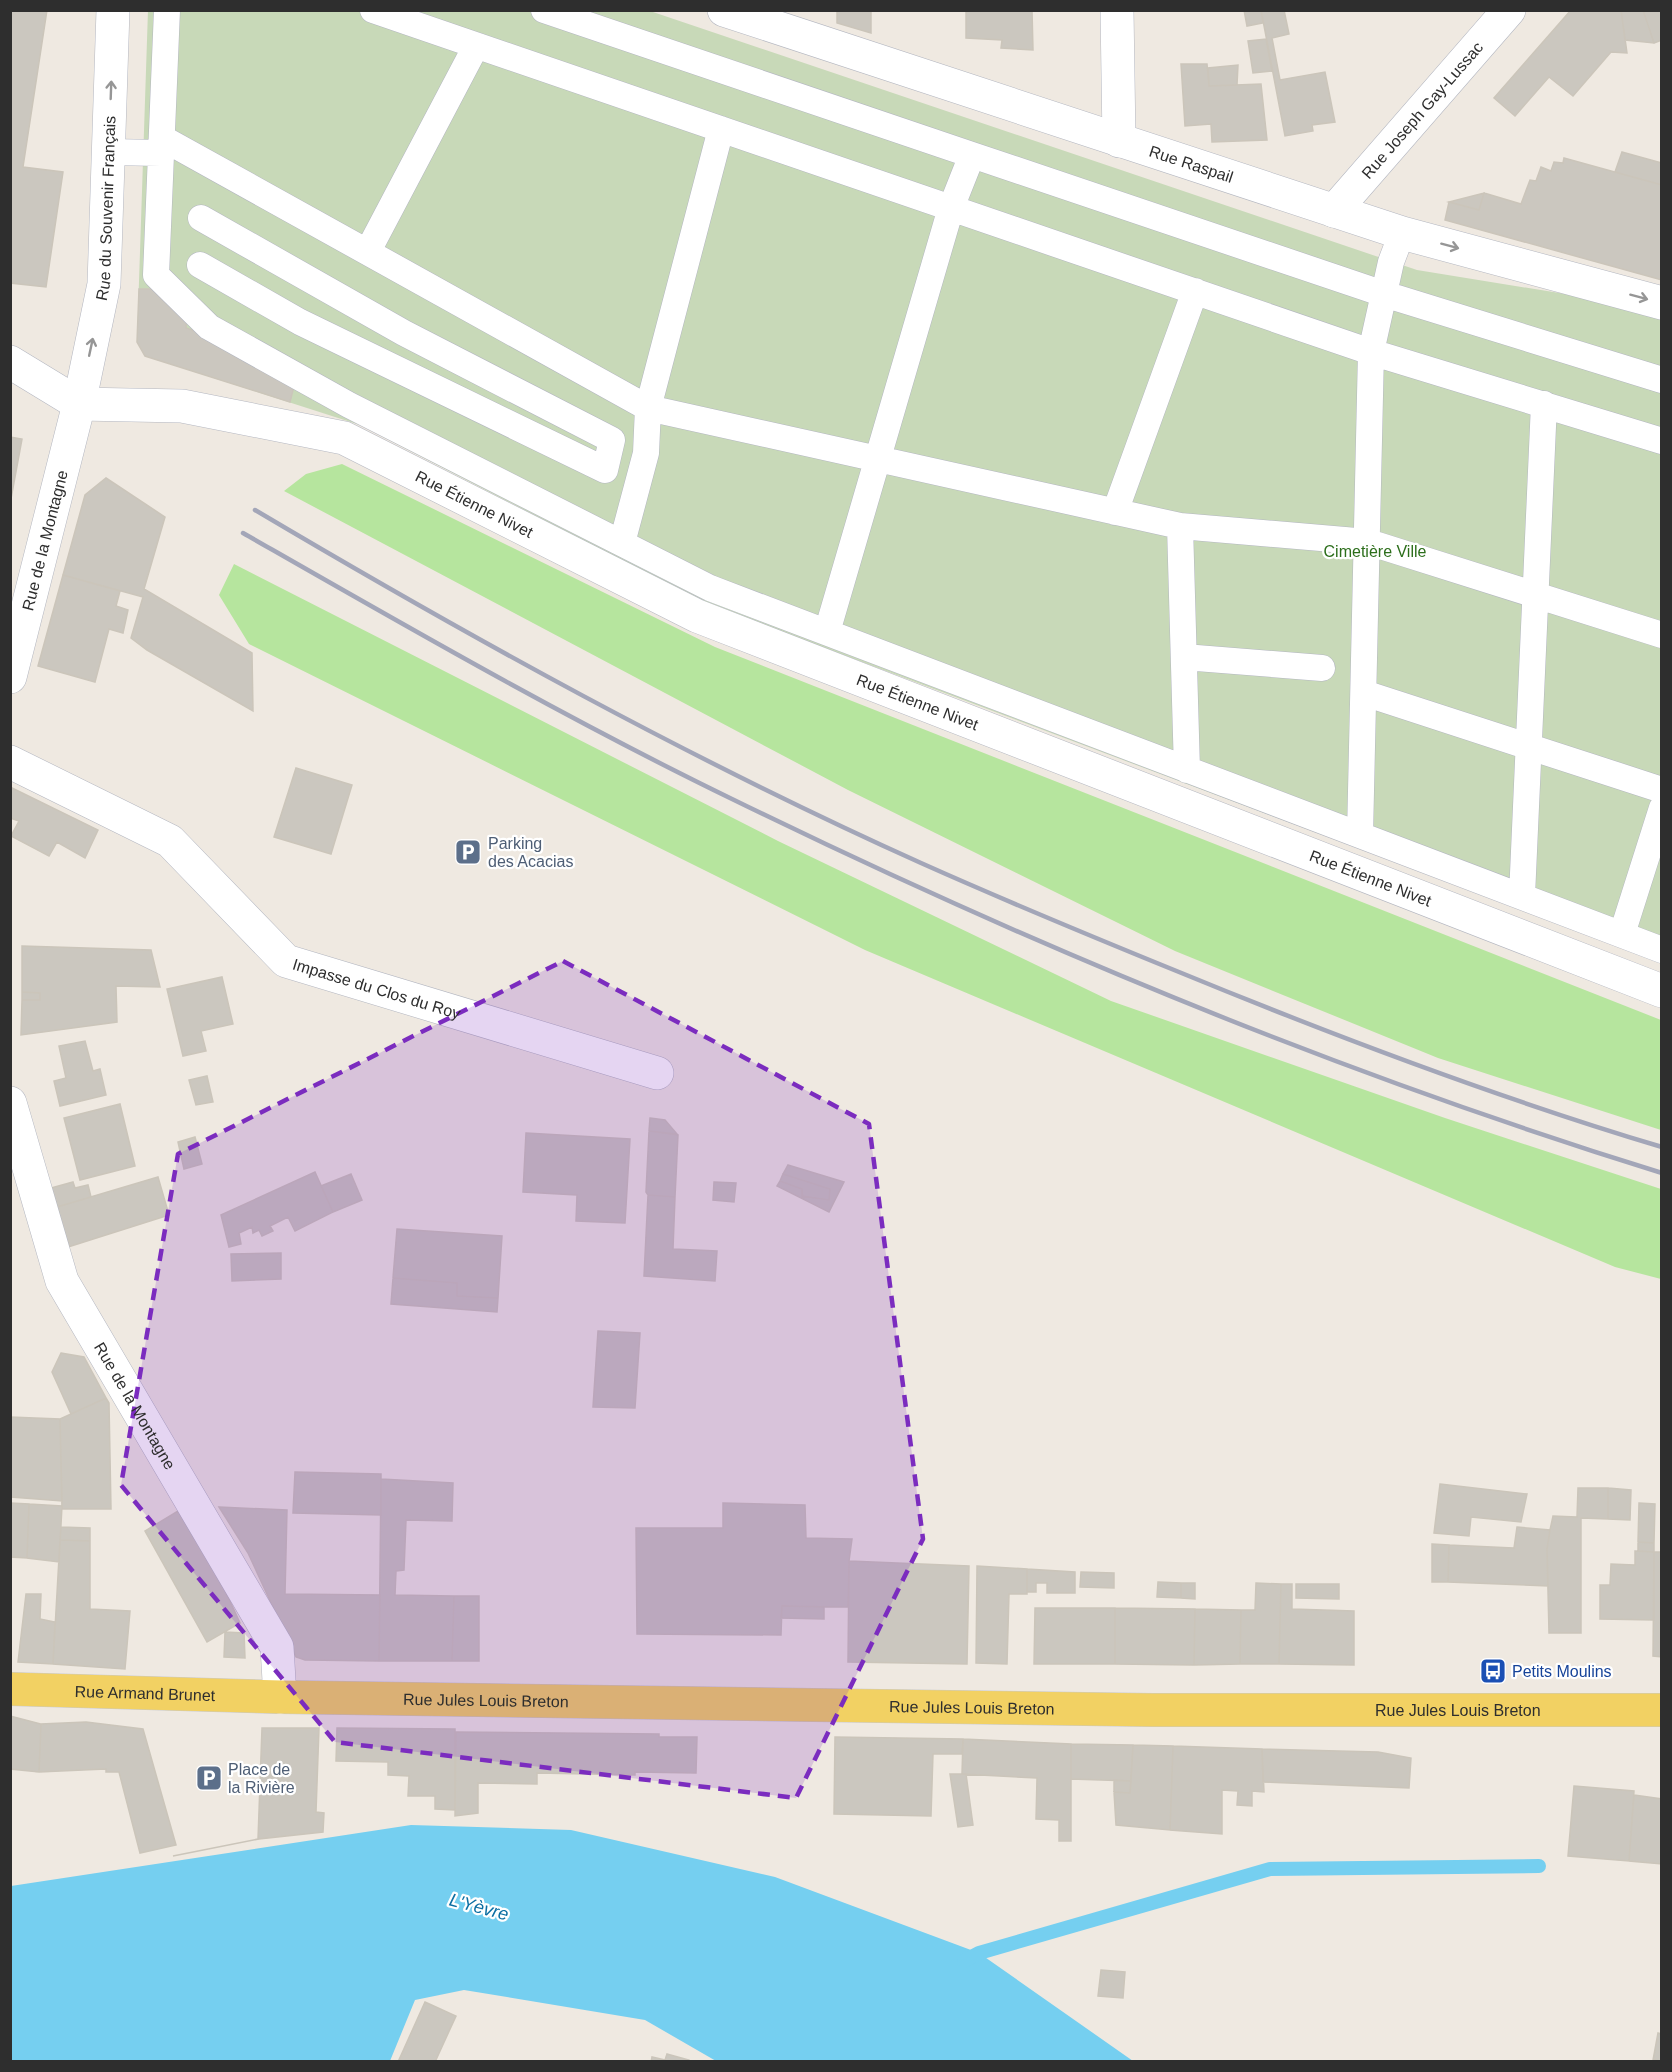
<svg xmlns="http://www.w3.org/2000/svg" width="1672" height="2072" font-family="Arial,sans-serif">
	<rect width="100%" height="100%" fill="#efe9e1"/>
	<path fill="#b6e59e" d="M 342,464 L 715,647 L 1661,1020 L 1661,1130 L 1438,1058 L 1175,951 L 848,790 L 284,491 L 306,474 Z
		M 234,564 L 778,841 L 1111,1001 L 1445,1118 L 1661,1189 L 1661,1279 L 1615,1267 L 865,950 L 249,644 L 219,595 Z"/>
	<path fill="#c8d9b8" d="M 148,10 L 650,11 L 1417,270 L 1596,299 L 1661,317 L 1661,962 L 702,602 L 360,425 L 145,356 L 137,342 Z"/>
	<path fill="#75cff0" d="M 411,1825 L 571,1830 L 775,1877 L 979,1953 L 1133,2061 L 716,2061 L 645,2020 L 464,1990 L 415,2000 L 390,2061 L 11,2061 L 11,1886 Z"/>
	<g fill="none" stroke-linecap="round" stroke-linejoin="round">
		<path stroke="#75cff0" stroke-width="14" d="M 964,1961 L 979,1953 L 1270,1869 L 1539,1866"/>
	</g>
	<path fill="#cbc7bf" stroke="#cbc5ba" stroke-width="1.5" d="M 10,10 L 47,10 L 23,167 L 63,172 L 46,287 L 10,283 Z
		M 837,10 L 871,10 L 871,33 L 837,23 Z
		M 966,10 L 1032,10 L 1033,50 L 1001,48 L 1002,40 L 966,38 Z
		M 1244,10 L 1261,10 L 1263,23 L 1247,26 Z
		M 1261,10 L 1284,10 L 1289,34 L 1272,38 L 1280,80 L 1325,72 L 1335,122 L 1312,125 L 1313,131 L 1285,136 Z
		M 1571,10 L 1621,10 L 1627,53 L 1611,52 L 1573,96 L 1549,77 L 1515,116 L 1494,98 Z
		M 1621,10 L 1643,10 L 1654,43 L 1625,40 Z
		M 1643,10 L 1662,10 L 1662,40 L 1654,43 Z
		M 1266,39 L 1272,71 L 1253,73 L 1248,41 Z
		M 1181,64 L 1207,64 L 1209,86 L 1261,84 L 1267,140 L 1212,142 L 1211,124 L 1185,126 Z
		M 1238,65 L 1237,85 L 1209,86 L 1208,68 Z
		M 1622,152 L 1662,163 L 1662,185 L 1615,172 Z
		M 1564,158 L 1662,185 L 1662,280 L 1445,220 L 1449,202 L 1479,210 L 1484,193 L 1521,204 L 1530,180 L 1536,181 L 1541,167 L 1551,171 L 1554,162 L 1563,163 Z
		M 1484,193 L 1479,210 L 1449,202 Z
		M 139,289 L 160,289 L 187,310 L 186,328 L 204,334 L 295,382 L 290,402 L 145,356 L 137,342 Z
		M 10,437 L 22,439 L 10,504 Z
		M 106,478 L 165,517 L 144,589 L 252,653 L 253,711 L 147,650 L 131,638 L 143,597 L 63,575 L 85,495 Z
		M 63,575 L 120,591 L 116,606 L 128,610 L 123,633 L 109,629 L 95,682 L 38,666 Z
		M 296,768 L 352,785 L 331,854 L 274,837 Z
		M 10,787 L 98,830 L 85,858 L 57,842 L 49,856 L 11,836 L 19,821 L 10,818 Z
		M 22,946 L 151,950 L 160,987 L 116,986 L 117,1022 L 21,1035 L 22,1000 L 40,1000 L 40,993 L 22,992 Z
		M 222,977 L 233,1024 L 201,1031 L 206,1051 L 183,1056 L 167,989 Z
		M 22,992 L 40,993 L 40,1000 L 22,1000 Z
		M 85,1041 L 93,1071 L 100,1069 L 106,1095 L 60,1106 L 54,1081 L 66,1078 L 59,1046 Z
		M 207,1076 L 213,1102 L 196,1105 L 189,1080 Z
		M 120,1104 L 135,1166 L 80,1180 L 64,1118 Z
		M 650,1118 L 665,1120 L 677,1134 L 649,1131 Z
		M 649,1131 L 678,1135 L 675,1197 L 648,1195 L 646,1192 Z
		M 526,1133 L 630,1139 L 625,1223 L 576,1221 L 577,1195 L 523,1192 Z
		M 195,1137 L 202,1164 L 184,1169 L 178,1142 Z
		M 788,1165 L 844,1182 L 829,1212 L 803,1199 L 802,1196 L 829,1200 L 830,1189 L 783,1174 Z
		M 315,1172 L 333,1212 L 295,1231 L 288,1217 L 270,1226 L 273,1231 L 262,1236 L 259,1230 L 253,1233 L 252,1227 L 239,1233 L 241,1244 L 229,1247 L 221,1215 Z
		M 351,1174 L 362,1200 L 333,1212 L 321,1186 Z
		M 783,1174 L 830,1189 L 829,1200 L 802,1196 L 802,1189 L 780,1181 Z
		M 158,1177 L 169,1215 L 68,1247 L 57,1207 Z
		M 780,1181 L 802,1189 L 803,1199 L 777,1186 Z
		M 73,1182 L 75,1188 L 88,1185 L 91,1197 L 57,1207 L 51,1188 Z
		M 714,1182 L 736,1183 L 734,1202 L 713,1200 Z
		M 648,1195 L 675,1197 L 673,1249 L 717,1251 L 715,1281 L 644,1276 Z
		M 397,1229 L 502,1236 L 498,1298 L 457,1296 L 457,1283 L 393,1278 Z
		M 281,1253 L 281,1279 L 232,1281 L 231,1254 Z
		M 393,1278 L 457,1283 L 457,1296 L 498,1298 L 497,1312 L 391,1304 Z
		M 598,1331 L 640,1333 L 635,1408 L 593,1407 Z
		M 61,1353 L 84,1357 L 106,1398 L 71,1414 L 52,1372 Z
		M 106,1398 L 109,1403 L 111,1509 L 62,1509 L 60,1419 Z
		M 10,1417 L 60,1419 L 62,1501 L 11,1497 Z
		M 295,1472 L 381,1474 L 381,1515 L 293,1513 Z
		M 381,1479 L 453,1483 L 452,1521 L 406,1520 L 404,1570 L 396,1571 L 395,1595 L 454,1596 L 452,1661 L 379,1661 Z
		M 1440,1484 L 1527,1494 L 1521,1522 L 1471,1517 L 1469,1536 L 1434,1533 Z
		M 1578,1488 L 1608,1488 L 1608,1519 L 1581,1518 L 1581,1633 L 1549,1633 L 1547,1549 L 1550,1530 L 1553,1516 L 1577,1517 Z
		M 1608,1488 L 1631,1490 L 1630,1520 L 1608,1519 Z
		M 10,1503 L 29,1504 L 27,1558 L 10,1557 Z
		M 723,1503 L 805,1505 L 806,1538 L 852,1539 L 849,1561 L 848,1607 L 782,1606 L 781,1635 L 637,1634 L 636,1528 L 723,1528 Z
		M 1639,1503 L 1655,1504 L 1654,1543 L 1638,1542 Z
		M 29,1504 L 62,1506 L 59,1562 L 27,1558 Z
		M 219,1507 L 287,1510 L 285,1594 L 380,1595 L 379,1661 L 305,1660 L 296,1657 L 248,1553 Z
		M 178,1511 L 216,1571 L 240,1623 L 207,1642 L 145,1531 Z
		M 61,1527 L 90,1528 L 90,1541 L 60,1540 Z
		M 1517,1527 L 1550,1530 L 1547,1549 L 1548,1586 L 1448,1582 L 1449,1545 L 1514,1548 Z
		M 60,1540 L 90,1541 L 90,1609 L 130,1611 L 125,1669 L 53,1664 Z
		M 1638,1542 L 1654,1543 L 1654,1552 L 1638,1551 Z
		M 1432,1544 L 1449,1545 L 1448,1582 L 1432,1582 Z
		M 1635,1551 L 1654,1552 L 1654,1620 L 1600,1619 L 1600,1585 L 1610,1585 L 1611,1564 L 1635,1565 Z
		M 1654,1552 L 1662,1552 L 1662,1657 L 1653,1656 Z
		M 849,1561 L 969,1566 L 967,1664 L 848,1662 Z
		M 977,1566 L 1027,1569 L 1027,1594 L 1009,1594 L 1007,1664 L 976,1663 Z
		M 1027,1569 L 1075,1572 L 1075,1593 L 1047,1593 L 1047,1583 L 1036,1583 L 1036,1592 L 1027,1592 Z
		M 1081,1572 L 1114,1573 L 1114,1588 L 1080,1587 Z
		M 1158,1582 L 1181,1583 L 1181,1598 L 1157,1597 Z
		M 1181,1583 L 1195,1583 L 1195,1599 L 1181,1598 Z
		M 1256,1583 L 1281,1584 L 1279,1664 L 1240,1664 L 1241,1610 L 1255,1610 Z
		M 1281,1584 L 1292,1584 L 1292,1609 L 1354,1611 L 1354,1665 L 1279,1664 Z
		M 1296,1584 L 1339,1584 L 1339,1599 L 1296,1598 Z
		M 26,1594 L 41,1594 L 40,1619 L 55,1622 L 53,1664 L 18,1662 Z
		M 454,1596 L 479,1596 L 479,1661 L 452,1661 Z
		M 782,1606 L 824,1607 L 824,1619 L 781,1618 Z
		M 1035,1608 L 1115,1608 L 1115,1664 L 1034,1664 Z
		M 1115,1608 L 1195,1609 L 1194,1665 L 1115,1664 Z
		M 1195,1609 L 1241,1610 L 1240,1664 L 1194,1665 Z
		M 225,1632 L 244,1633 L 245,1658 L 224,1657 Z
		M 10,1716 L 41,1724 L 39,1772 L 10,1769 Z
		M 86,1722 L 143,1729 L 176,1845 L 140,1853 L 119,1772 L 106,1772 L 106,1769 L 39,1772 L 41,1724 Z
		M 262,1728 L 319,1728 L 316,1812 L 324,1813 L 323,1832 L 259,1839 L 173,1856 L 258,1839 Z
		M 337,1728 L 455,1729 L 455,1810 L 435,1809 L 435,1796 L 408,1796 L 409,1776 L 388,1775 L 388,1762 L 336,1761 Z
		M 456,1732 L 659,1734 L 659,1737 L 697,1737 L 696,1773 L 635,1772 L 635,1775 L 537,1773 L 537,1784 L 478,1783 L 478,1813 L 455,1816 Z
		M 835,1737 L 963,1739 L 962,1754 L 933,1754 L 931,1816 L 834,1814 Z
		M 963,1739 L 1071,1744 L 1071,1841 L 1059,1841 L 1059,1820 L 1036,1819 L 1037,1778 L 962,1774 Z
		M 1071,1744 L 1133,1745 L 1131,1781 L 1071,1779 Z
		M 1133,1745 L 1173,1746 L 1170,1830 L 1116,1825 L 1114,1792 L 1130,1793 Z
		M 1173,1746 L 1262,1749 L 1264,1792 L 1252,1791 L 1252,1806 L 1237,1805 L 1238,1791 L 1222,1790 L 1222,1834 L 1170,1830 Z
		M 1262,1749 L 1378,1752 L 1411,1758 L 1409,1788 L 1263,1782 Z
		M 950,1774 L 966,1774 L 973,1825 L 958,1827 Z
		M 1114,1780 L 1131,1781 L 1130,1793 L 1114,1792 Z
		M 1574,1786 L 1634,1791 L 1629,1861 L 1568,1856 Z
		M 1634,1795 L 1662,1799 L 1662,1864 L 1629,1861 Z
		M 1101,1970 L 1125,1972 L 1123,1998 L 1098,1996 Z
		M 425,2002 L 456,2016 L 435,2062 L 398,2062 Z
		M 1658,2033 L 1662,2034 L 1662,2061 L 1653,2060 Z
		M 667,2054 L 689,2060 L 689,2062 L 651,2062 L 652,2057 L 665,2060 Z"/>
	<g fill="none" stroke-linecap="round" stroke-linejoin="round">
		<defs>
			<path id="service" d="M 167,10 L 156,275 L 209,327 L 349,405 L 710,588 L 1662,950
				M 373,10 L 1371,352 L 1662,441
				M 544,10 L 972,155 L 951,208 L 827,632
				M 162,138 L 648,408 L 1180,526 L 1368,542 L 1662,635
				M 108,152 L 161,153
				M 972,155 L 1384,294 L 1662,380
				M 368,251 L 476,46
				M 200,265 L 300,322 L 605,470 L 612,440 L 404,333 L 201,218
				M 1115,512 L 1195,291
				M 1180,526 L 1187,770
				M 622,543 L 646,453 L 648,408 L 721,129
				M 1184,657 L 1322,668
				M 1364,693 L 1662,790
				M 1360,835 L 1371,352 L 1391,262 L 1402,233
				M 1522,896 L 1544,404
				M 1622,934 L 1662,808"/>
			<g id="minor">
				<path id="s1" d="M 724,10 L 1402,233 L 1662,303"/>
				<path d="M 1117,10 L 1119,141"/>
				<path id="s2" d="M 1334,211 L 1509,10"/>
				<path id="s3" d="M 10,362 L 79,404 L 182,406 L 344,438 L 697,616 L 1662,991"/>
				<path id="s4" d="M 10,677 L 79,404 L 104,284 L 113,10"/>
				<path id="s5" d="M 10,762 L 170,841 L 286,961 L 657,1073"/>
				<path id="s6" d="M 10,1103 L 62,1281 L 277,1647 L 280,1697"/>
			</g>
			<g id="primary">
				<path id="s7" d="M 10,1689 L 280,1697 L 1153,1710 L 1662,1710"/>
			</g>
		</defs>
		<use href="#service" stroke="#b4b7c1" stroke-width="27"/>
		<use href="#minor" stroke="#b4b7c1" stroke-width="34"/>
		<use href="#primary" stroke="#c9c9c9" stroke-width="34"/>
		<use href="#service" stroke="#fff" stroke-width="26"/>
		<use href="#minor" stroke="#fff" stroke-width="33"/>
		<use href="#primary" stroke="#f2d163" stroke-width="33"/>
		<path stroke="#a3a6b8" stroke-width="4.5" d="M 255,510 C 471,638 692,760 921,863 C 1006,901 1093,937 1179,972 C 1337,1037 1498,1098 1662,1147
			M 243,533 C 404,625 565,718 732,799 C 1032,946 1342,1074 1662,1173"/>
	</g>
	<defs><path id="oneway-shaft" d="M-6 0H5M1.5-3L5.5 0L1.5 3" fill="none" stroke-width="1.6" stroke-linecap="round" stroke-linejoin="round" transform="scale(1.5)"/></defs>
	<g stroke="#969696">
		<use href="#oneway-shaft" transform="translate(111 90) rotate(-88)"/>
		<use href="#oneway-shaft" transform="translate(1450 246) rotate(15)"/>
		<use href="#oneway-shaft" transform="translate(1639 297) rotate(15)"/>
		<use href="#oneway-shaft" transform="translate(91 347) rotate(-78)"/>
	</g>
	<path fill="#7b2cbf" fill-opacity="0.2" stroke="#7b2cbf" stroke-width="4.5" stroke-dasharray="12 8" stroke-linejoin="round" d="M 563,961 L 869,1124 L 923,1539 L 796,1798 L 335,1742 L 121,1485 L 178,1154 Z"/>
	<defs>
		<symbol id="parking-square" viewBox="-11 -11 22 22"><rect x="-9" y="-9" width="18" height="18" rx="4" fill="#5c6f8a" stroke="#fff"/><path d="M-3.5-5.5H1a3.5 3.5 0 0 1 0 7H-1V5.5H-3.5ZM-1-3.4V-.6H.8a1.4 1.4 0 0 0 0-2.8Z" fill="#fff"/></symbol>
		<symbol id="bus-square" viewBox="-11 -11 22 22"><rect x="-9" y="-9" width="18" height="18" rx="4" fill="#1a4fb4" stroke="#fff"/><path d="M-5-6H5V4H4V6H2V4H-2V6H-4V4H-5ZM-3.5-4V0h7V-4ZM-3.5 1.2v1.5H-2V1.2ZM2 1.2v1.5H3.5V1.2Z" fill="#fff"/></symbol>
	</defs>
	<g fill-rule="evenodd">
		<use href="#parking-square" x="453" y="837" width="30" height="30"/>
		<use href="#bus-square" x="1478" y="1656" width="30" height="30"/>
		<use href="#parking-square" x="194" y="1763" width="30" height="30"/>
	</g>
	<g text-anchor="middle" stroke-width="4.5" stroke-linejoin="round" paint-order="stroke">
		<g font-size="16" fill="#2e2e2e" stroke="#fff">
			<text dy="6" stroke="none"><textPath href="#s2" startOffset="134">Rue Joseph Gay-Lussac</textPath></text>
			<text dy="6" stroke="none"><textPath href="#s1" startOffset="492">Rue Raspail</textPath></text>
			<text dy="6" stroke="none"><textPath href="#s4" startOffset="480">Rue du Souvenir Français</textPath></text>
			<text dy="6" stroke="none"><textPath href="#s3" startOffset="495">Rue Étienne Nivet</textPath></text>
			<text dy="6" stroke="none"><textPath href="#s4" startOffset="141">Rue de la Montagne</textPath></text>
			<text dy="6" stroke="none"><textPath href="#s3" startOffset="981">Rue Étienne Nivet</textPath></text>
			<text dy="6" stroke="none"><textPath href="#s3" startOffset="1467">Rue Étienne Nivet</textPath></text>
			<text dy="6" stroke="none"><textPath href="#s5" startOffset="440">Impasse du Clos du Roy</textPath></text>
			<text dy="6" stroke="none"><textPath href="#s6" startOffset="330">Rue de la Montagne</textPath></text>
			<text dy="6" stroke="none"><textPath href="#s7" startOffset="135">Rue Armand Brunet</textPath></text>
			<text dy="6" stroke="none"><textPath href="#s7" startOffset="476">Rue Jules Louis Breton</textPath></text>
			<text dy="6" stroke="none"><textPath href="#s7" startOffset="962">Rue Jules Louis Breton</textPath></text>
			<text dy="6" stroke="none"><textPath href="#s7" startOffset="1448">Rue Jules Louis Breton</textPath></text>
		</g>
		<g font-size="16" fill="#2c6e1b" stroke="#fff">
			<text x="1375" y="557">Cimetière Ville</text>
		</g>
		<g font-size="16" fill="#4e5e75" stroke="#fff" text-anchor="start">
			<text x="488" y="849">Parking<tspan x="488" dy="18">des Acacias</tspan></text>
			<text x="228" y="1775">Place de<tspan x="228" dy="18">la Rivière</tspan></text>
		</g>
		<g font-size="16" fill="#164399" stroke="#fff" text-anchor="start">
			<text x="1512" y="1677">Petits Moulins</text>
		</g>
		<g font-size="18" font-style="italic" fill="#0d6fa3" stroke="#fff">
			<text transform="translate(479 1907) rotate(15)" y="6">L'Yèvre</text>
		</g>
	</g>
	<rect width="1672" height="2072" fill="none" stroke="#2e2e2e" stroke-width="24"/>
</svg>
